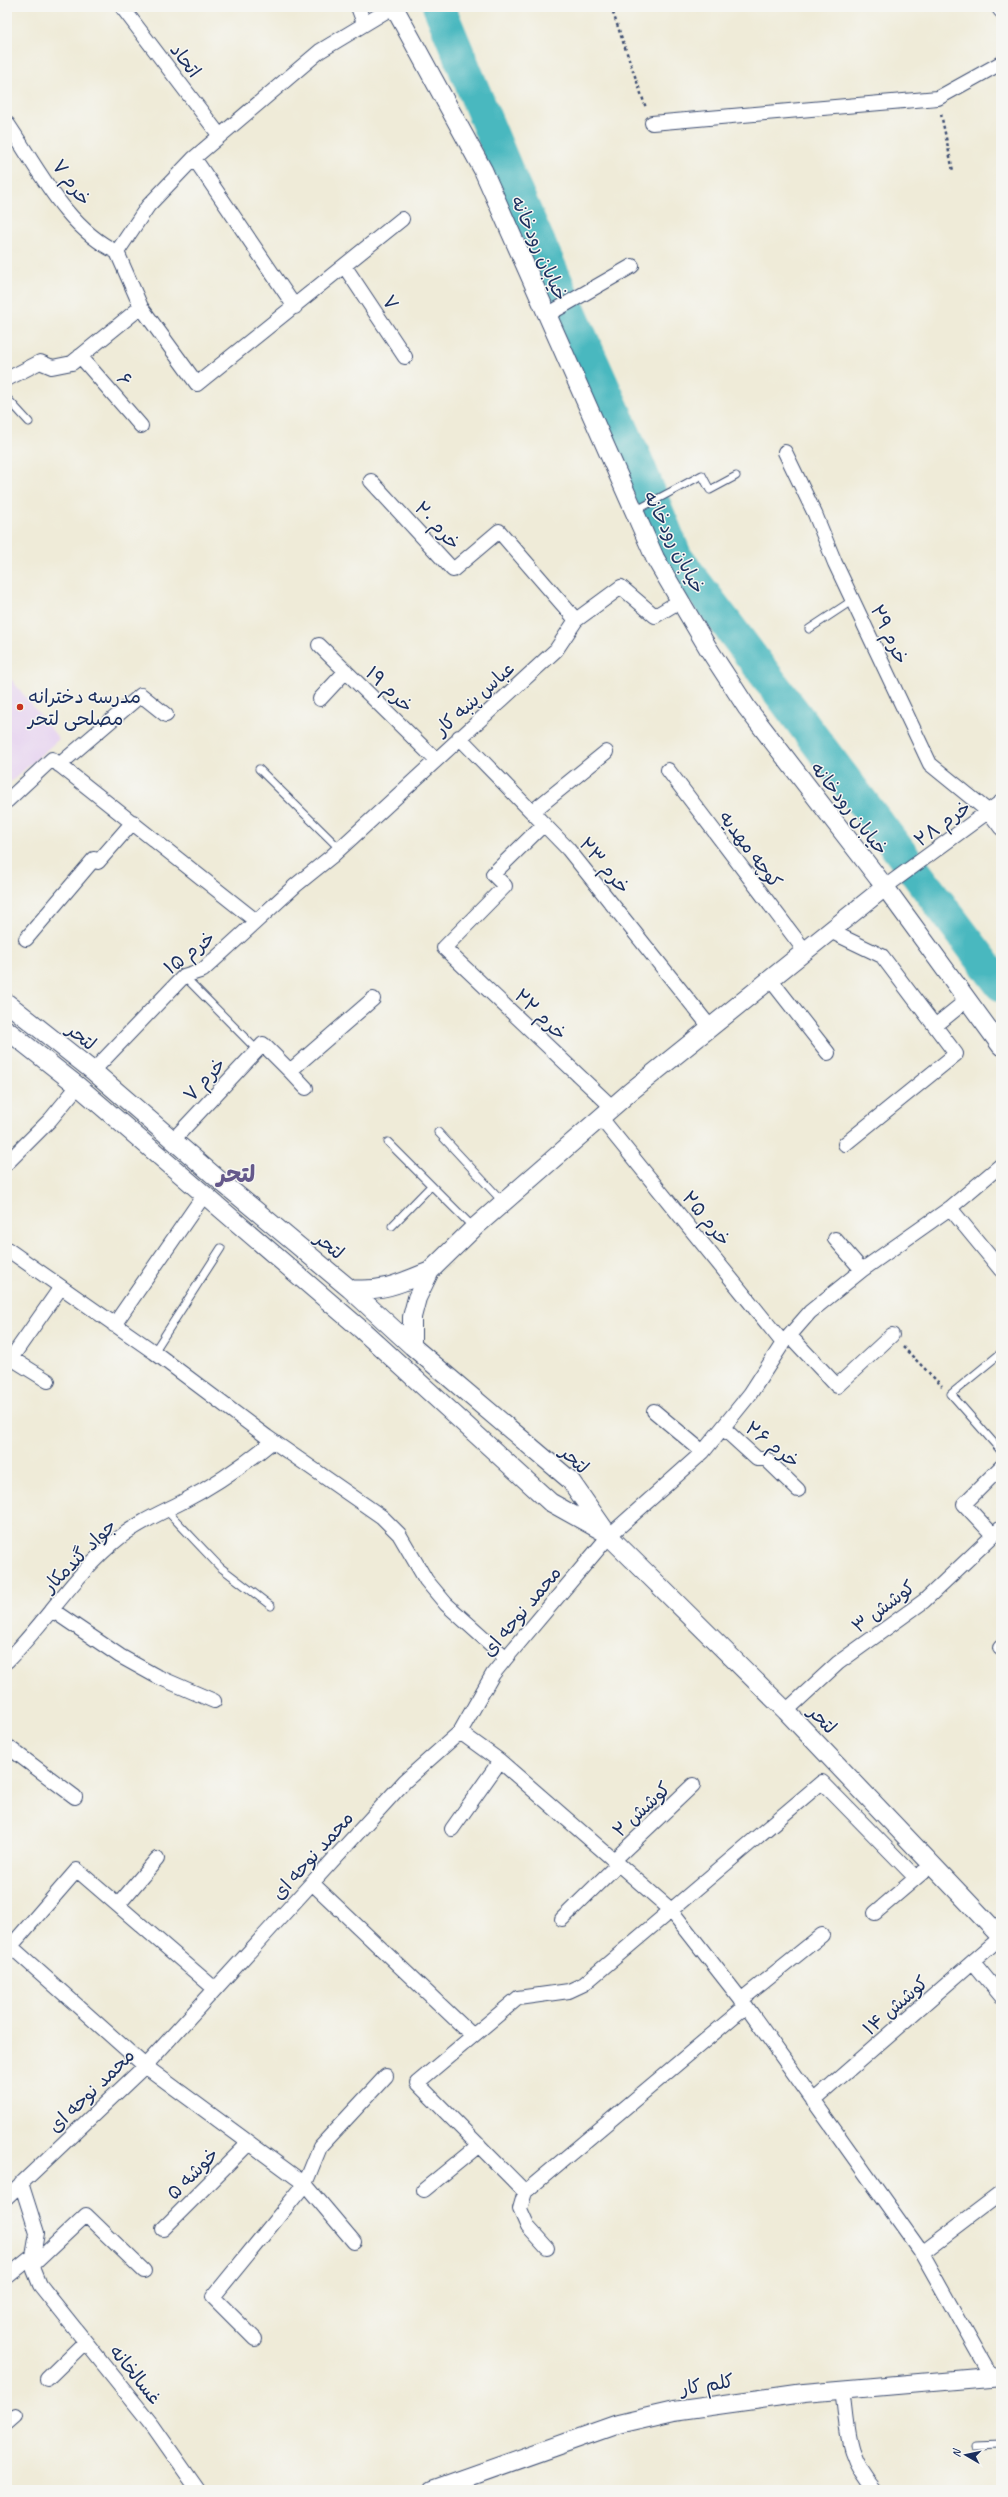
<svg xmlns="http://www.w3.org/2000/svg" width="1008" height="2497" font-family="Caveat,'Playpen Sans Arabic',sans-serif">
	<rect width="100%" height="100%" fill="#f6f6f2"/>
	<filter id="ink" filterUnits="userSpaceOnUse"><feTurbulence type="fractalNoise" baseFrequency=".025" numOctaves="2"/><feDisplacementMap in="SourceGraphic" scale="8" xChannelSelector="R" yChannelSelector="G"/><feConvolveMatrix kernelMatrix="1 2 1 2 8 2 1 2 1" color-interpolation-filters="sRGB"/></filter>
	<filter id="wash" filterUnits="userSpaceOnUse"><feTurbulence type="fractalNoise" baseFrequency=".012" numOctaves="4" result="noise"/><feDisplacementMap in="SourceGraphic" scale="16" xChannelSelector="R" yChannelSelector="G"/><feGaussianBlur stdDeviation="0.9" result="paint"/><feColorMatrix in="noise" values="0 0 0 0 0 0 0 0 0 0 0 0 0 0 0 0 0 1.4 0 .05"/><feComposite in="paint" operator="in"/></filter>
	<g filter="url(#wash)">
		<rect width="100%" height="100%" fill="#efebd8"/>
		<path fill="#e6d2f0" d="M 7,674 L 59,739 L 7,785 Z"/>
		<g fill="none" stroke-linecap="round" stroke-linejoin="round">
			<path stroke="#49b8bf" stroke-width="33" d="M 439,7 L 508,173 L 638,464 L 676,557 L 1001,985"/>
		</g>
	</g>
	<g filter="url(#ink)">
		<g fill="none" stroke-linecap="round" stroke-linejoin="round">
			<defs>
				<path id="service" d="M 7,398 L 29,422
					M 635,511 L 702,475 L 710,490 L 736,476
					M 809,629 L 853,600
					M 259,769 L 340,849
					M 184,976 L 257,1050
					M 438,1132 L 503,1202
					M 388,1142 L 474,1228
					M 392,1226 L 431,1186
					M 154,1352 L 221,1248
					M 1001,1353 L 951,1394 L 1001,1451
					M 166,1510 L 220,1567 L 271,1606
					M 976,2445 L 1001,2444"/>
				<path id="minor" d="M 122,7 L 220,136
					M 358,7 L 364,23
					M 998,7 L 1001,11
					M 7,123 C 38,168 66,228 117,252
					M 652,123 L 938,98 L 1001,63
					M 194,158 L 295,307
					M 345,267 L 405,357
					M 141,307 L 197,384 L 402,219
					M 547,315 L 632,266
					M 80,356 L 141,426
					M 7,379 L 40,362 L 52,367 L 72,363 L 141,307 L 117,252 L 148,206 L 194,158 L 320,51 L 393,7
					M 785,452 L 815,514 L 835,563 L 930,764 L 989,812 L 1001,828
					M 371,481 L 453,570 L 499,531 L 576,620
					M 319,645 L 435,759
					M 320,699 L 346,671
					M 459,737 L 568,849 L 710,1027
					M 59,765 L 141,695 L 166,715
					M 668,770 L 805,951
					M 7,801 L 52,759 L 256,921
					M 532,812 L 606,752
					M 544,824 L 493,874 L 505,886 L 444,948 L 612,1107
					M 885,887 L 1001,802
					M 830,931 L 882,956 L 956,1054 L 845,1144
					M 26,939 L 94,859 L 98,862 L 133,822
					M 770,979 L 828,1053
					M 935,1026 L 967,1000
					M 93,1071 L 184,976 L 203,970 L 296,885 L 332,856 L 556,650 L 576,620 L 621,587 L 655,616 L 680,601
					M 290,1071 L 306,1088
					M 600,1117 L 783,1343
					M 173,1140 L 263,1044 L 290,1071 L 373,999
					M 7,1163 L 50,1120 L 78,1086
					M 950,1208 L 1001,1270
					M 835,1239 L 862,1270
					M 7,1249 L 154,1352 L 267,1437 L 382,1517 L 399,1534 L 426,1580 L 446,1604 L 506,1658
					M 114,1325 L 204,1195
					M 790,1336 L 837,1386 L 892,1335
					M 11,1358 L 48,1381
					M 7,1364 L 61,1287
					M 654,1411 L 703,1452
					M 723,1428 L 757,1459 L 766,1459 L 798,1490
					M 993,1535 L 964,1504 L 1001,1467
					M 52,1610 L 120,1656 L 156,1676 L 214,1701
					M 1000,1648 L 1001,1647
					M 7,1661 C 46,1622 76,1572 119,1538 C 139,1522 161,1513 182,1502 C 215,1485 245,1464 273,1441
					M 786,1711 L 838,1663 L 924,1601 L 1001,1528
					M 460,1732 L 500,1761 L 670,1909 L 746,2006 L 922,2253 L 991,2376
					M 7,1746 L 75,1797
					M 452,1829 L 500,1761
					M 614,1860 L 693,1785
					M 312,1883 L 472,2035
					M 118,1905 L 157,1859
					M 875,1913 L 923,1872
					M 562,1919 L 618,1864
					M 7,1943 L 145,2066 L 305,2184 L 354,2242
					M 11,1946 L 77,1870 L 215,1989
					M 973,1962 L 1001,1996
					M 741,2000 L 822,1935
					M 746,2006 L 525,2192 L 417,2083 L 518,1998 L 569,1991 L 584,1984 L 822,1782 L 916,1878
					M 813,2101 L 1001,1937
					M 21,2183 L 37,2233 L 33,2256 L 34,2270 L 40,2285 L 153,2426 L 198,2490
					M 424,2190 L 479,2145
					M 525,2192 L 520,2209 L 528,2227 L 547,2248
					M 7,2197 L 145,2066 L 405,1781 L 460,1732 L 493,1674 L 506,1658 L 609,1536 L 703,1452 L 750,1394 L 783,1343 L 810,1312 L 862,1270 L 950,1208 L 1001,1165
					M 163,2229 L 248,2144
					M 922,2253 L 1001,2193
					M 34,2264 L 86,2215 L 144,2271
					M 7,2277 L 33,2256
					M 255,2339 L 213,2297 L 305,2184 L 320,2147 L 386,2076
					M 47,2379 L 85,2342
					M 842,2389 C 848,2432 845,2456 875,2490
					M 7,2422 L 15,2415"/>
				<path id="tertiary" d="M 394,7 L 483,170 L 655,558 L 708,648 L 747,708 L 885,887 L 1001,1046
					M 7,1003 L 93,1071 L 218,1179 L 350,1289 L 412,1346 L 570,1480 L 609,1536 L 786,1711 L 1001,1937
					M 7,1030 L 78,1086 L 363,1331 L 550,1502 L 604,1532
					M 350,1289 C 383,1292 401,1283 430,1271
					M 412,1346 L 412,1317 L 417,1298 L 430,1271 L 474,1228 L 630,1092 L 885,887
					M 432,2490 L 618,2424 L 674,2411 L 804,2393 L 1001,2376"/>
			</defs>
			<use href="#service" stroke="#3b4b70" stroke-width="9"/>
			<use href="#minor" stroke="#3b4b70" stroke-width="16"/>
			<use href="#tertiary" stroke="#3b4b70" stroke-width="20"/>
			<path stroke="#3b4b70" stroke-width="2.5" stroke-dasharray="3 3" stroke-linecap="butt" d="M 611,7 L 646,108
				M 941,114 L 953,171
				M 903,1347 L 942,1386"/>
			<use href="#service" stroke="#fff" stroke-width="7"/>
			<use href="#minor" stroke="#fff" stroke-width="14"/>
			<use href="#tertiary" stroke="#fff" stroke-width="18"/>
		</g>
	</g>
	<circle fill="#c8321e" stroke="#f6f6f2" stroke-width="1.5" cx="20" cy="707" r="4"/>
	<g text-anchor="middle" stroke-width="3" stroke-linejoin="round" paint-order="stroke">
		<g font-size="19" fill="#1b2f5e" stroke="#f6f6f2">
			<text transform="translate(186 60) rotate(53)" y="7">اتحاد</text>
			<text transform="translate(72 182) rotate(54)" y="7">خرم ۷</text>
			<text transform="translate(540 248) rotate(66)" y="7">خیابان رودخانه</text>
			<text transform="translate(391 302) rotate(57)" y="7">۷</text>
			<text transform="translate(125 379) rotate(49)" y="7">۶</text>
			<text transform="translate(438 525) rotate(48)" y="7">خرم ۲۰</text>
			<text transform="translate(675 542) rotate(63)" y="7">خیابان رودخانه</text>
			<text transform="translate(890 634) rotate(65)" y="7">خرم ۲۹</text>
			<text transform="translate(390 689) rotate(44)" y="7">خرم ۱۹</text>
			<text transform="translate(474 698) rotate(-42)" y="7">عباس پنبه کار</text>
			<text transform="translate(850 808) rotate(52)" y="7">خیابان رودخانه</text>
			<text transform="translate(942 823) rotate(-36)" y="7">خرم ۲۸</text>
			<text transform="translate(751 849) rotate(53)" y="7">کوچه مهدیه</text>
			<text transform="translate(605 865) rotate(50)" y="7">خرم ۲۳</text>
			<text transform="translate(189 952) rotate(-37)" y="7">خرم ۱۵</text>
			<text transform="translate(541 1014) rotate(44)" y="7">خرم ۲۲</text>
			<text transform="translate(82 1036) rotate(39)" y="7">لتحر</text>
			<text transform="translate(204 1079) rotate(-47)" y="7">خرم ۷</text>
			<text transform="translate(707 1218) rotate(51)" y="7">خرم ۲۵</text>
			<text transform="translate(330 1245) rotate(40)" y="7">لتحر</text>
			<text transform="translate(773 1444) rotate(38)" y="7">خرم ۲۶</text>
			<text transform="translate(575 1459) rotate(44)" y="7">لتحر</text>
			<text transform="translate(79 1555) rotate(-45)" y="7">جواد گندمکار</text>
			<text transform="translate(883 1606) rotate(-37)" y="7">کوشش ۳</text>
			<text transform="translate(521 1611) rotate(-50)" y="7">محمد نوحه ای</text>
			<text transform="translate(823 1719) rotate(46)" y="7">لتحر</text>
			<text transform="translate(641 1809) rotate(-43)" y="7">کوشش ۲</text>
			<text transform="translate(312 1855) rotate(-48)" y="7">محمد نوحه ای</text>
			<text transform="translate(895 2005) rotate(-41)" y="7">کوشش ۱۴</text>
			<text transform="translate(91 2090) rotate(-44)" y="7">محمد نوحه ای</text>
			<text transform="translate(192 2173) rotate(-45)" y="7">خوشه ۵</text>
			<text transform="translate(136 2374) rotate(51)" y="7">غسالخانه</text>
			<text transform="translate(707 2384) rotate(-9)" y="7">کلم کار</text>
		</g>
		<g font-size="19" fill="#1b2f5e" stroke="#f6f6f2" text-anchor="start">
			<text x="28" y="703">مدرسه دخترانه<tspan x="28" dy="22">مصلحی لتحر</tspan></text>
		</g>
		<g font-size="23" font-weight="bold" fill="#65598b" stroke="#f6f6f2">
			<text x="236" y="1182">لتحر</text>
		</g>
	</g>
	<rect width="1008" height="2497" fill="none" stroke="#f6f6f2" stroke-width="24"/>
	<g transform="translate(966 2455) rotate(279)" stroke="#f6f6f2" stroke-width="3" paint-order="stroke">
	<path d="M0-3L7 15L0 10L-7 15Z" fill="#1b2f5e"/>
	<text y="-6" font-size="11" font-weight="bold" text-anchor="middle" fill="#1b2f5e">N</text>
	</g>
</svg>
